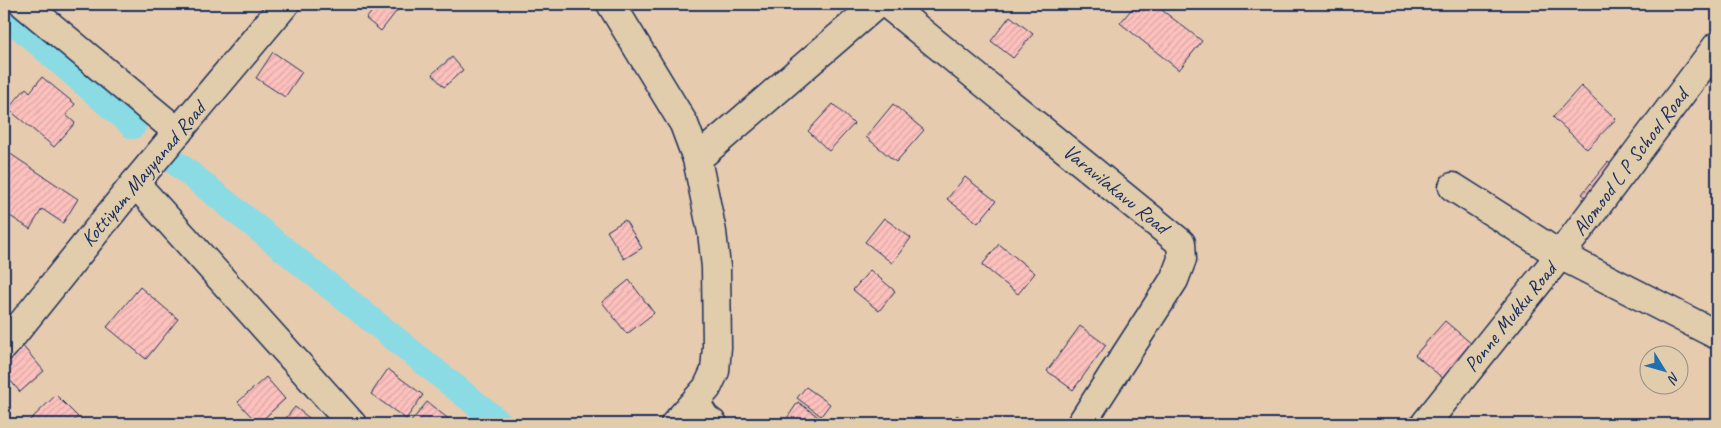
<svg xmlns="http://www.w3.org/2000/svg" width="1721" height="428" font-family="Caveat,sans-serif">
	<defs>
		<pattern id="building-hatch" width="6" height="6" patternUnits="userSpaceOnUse" patternTransform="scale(1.25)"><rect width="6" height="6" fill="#fdc1bd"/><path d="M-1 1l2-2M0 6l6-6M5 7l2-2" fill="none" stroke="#d8a6a5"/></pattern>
	</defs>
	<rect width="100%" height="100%" fill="#e7cbaf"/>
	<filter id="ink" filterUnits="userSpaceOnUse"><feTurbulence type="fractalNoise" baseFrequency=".02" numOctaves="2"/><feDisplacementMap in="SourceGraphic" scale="10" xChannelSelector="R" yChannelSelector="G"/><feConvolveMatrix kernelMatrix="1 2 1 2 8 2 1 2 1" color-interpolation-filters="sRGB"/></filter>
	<g filter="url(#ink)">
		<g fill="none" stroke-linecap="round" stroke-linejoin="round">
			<path stroke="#8adbe4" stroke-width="26" d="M 4,13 L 133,126
				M 179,165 L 501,424"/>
		</g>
		<path fill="url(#building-hatch)" stroke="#1b2f5e" d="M 378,4 L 402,4 L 381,31 L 366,19 Z
			M 1136,4 L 1154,4 L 1202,41 L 1179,70 L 1120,23 Z
			M 1010,16 L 1033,34 L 1013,58 L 991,41 Z
			M 273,52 L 302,72 L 285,97 L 256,78 Z
			M 452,57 L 463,70 L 444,87 L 432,74 Z
			M 42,77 L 75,104 L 66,115 L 75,123 L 54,147 L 8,109 L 26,88 L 30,92 Z
			M 1581,86 L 1616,119 L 1587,149 L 1553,117 Z
			M 833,104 L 854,124 L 829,151 L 808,131 Z
			M 893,104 L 924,130 L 896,162 L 866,137 Z
			M 6,151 L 78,199 L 63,223 L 42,209 L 30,229 L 4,212 L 4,154 Z
			M 1608,162 L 1631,181 L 1604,213 L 1582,194 Z
			M 965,177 L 996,201 L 978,223 L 947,199 Z
			M 884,218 L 911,238 L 892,263 L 865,242 Z
			M 625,220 L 642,248 L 624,259 L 607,231 Z
			M 999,244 L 1035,273 L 1018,294 L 982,265 Z
			M 870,270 L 895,291 L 879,311 L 853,290 Z
			M 629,280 L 654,313 L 627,334 L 602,302 Z
			M 140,287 L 178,319 L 146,359 L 107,327 Z
			M 1445,321 L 1480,351 L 1451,385 L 1415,355 Z
			M 1080,326 L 1106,345 L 1073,390 L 1047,371 Z
			M 21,344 L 44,371 L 20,392 L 4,373 L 4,359 Z
			M 388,369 L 423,395 L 406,419 L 371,394 Z
			M 266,377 L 285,399 L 258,424 L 238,402 Z
			M 806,387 L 830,404 L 821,416 L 797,398 Z
			M 56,395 L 78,417 L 71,424 L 26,424 Z
			M 427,402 L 455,424 L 409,424 Z
			M 798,402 L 821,419 L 817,424 L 783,424 Z
			M 295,407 L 317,424 L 281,424 Z
			M 957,415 L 968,424 L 950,424 Z"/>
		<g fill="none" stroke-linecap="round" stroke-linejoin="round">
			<defs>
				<path id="minor" d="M 24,4 L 178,132
					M 611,4 L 684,124 L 697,159 L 712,232 L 716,267 L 717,347 L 715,371 L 707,388 L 675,424
					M 887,4 L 1181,243 L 1182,259 L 1174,280 L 1081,424
					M 697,159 L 877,4
					M 135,183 L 352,424
					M 1453,187 L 1560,255 L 1717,335
					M 695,402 L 705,418 L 713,424
					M 1425,424 L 1560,255 L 1717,46"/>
				<path id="secondary" d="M 4,346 L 135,183 L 285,4"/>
			</defs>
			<use href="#minor" stroke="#1b2f5e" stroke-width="31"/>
			<use href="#secondary" stroke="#1b2f5e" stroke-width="31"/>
			<use href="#minor" stroke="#e1cdab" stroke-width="28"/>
			<use href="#secondary" stroke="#e1cdab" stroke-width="28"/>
		</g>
	</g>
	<g text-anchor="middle" stroke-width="4" stroke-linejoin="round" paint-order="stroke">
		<g font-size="21" fill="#1b2f5e" stroke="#e1cdab">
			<text transform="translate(1630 162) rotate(-53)" y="7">Alomood L P School Road</text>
			<text transform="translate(143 174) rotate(-50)" y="7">Kottiyam Mayyanad Road</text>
			<text transform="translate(1116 189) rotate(39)" y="7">Varavilakavu Road</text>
			<text transform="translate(1510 317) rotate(-51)" y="7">Ponne Mukku Road</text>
		</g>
	</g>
	<rect width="1721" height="428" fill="none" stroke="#e1cdab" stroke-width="20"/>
	<rect x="10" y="10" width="1701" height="408" fill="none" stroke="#1b2f5e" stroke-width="2" filter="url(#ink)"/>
	<g transform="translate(1664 370) rotate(127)"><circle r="24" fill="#e1cdab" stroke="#928e8c"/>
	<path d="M0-4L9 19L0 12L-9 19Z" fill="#1f6fb2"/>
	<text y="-8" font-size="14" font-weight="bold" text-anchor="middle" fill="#1b2f5e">N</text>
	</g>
</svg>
